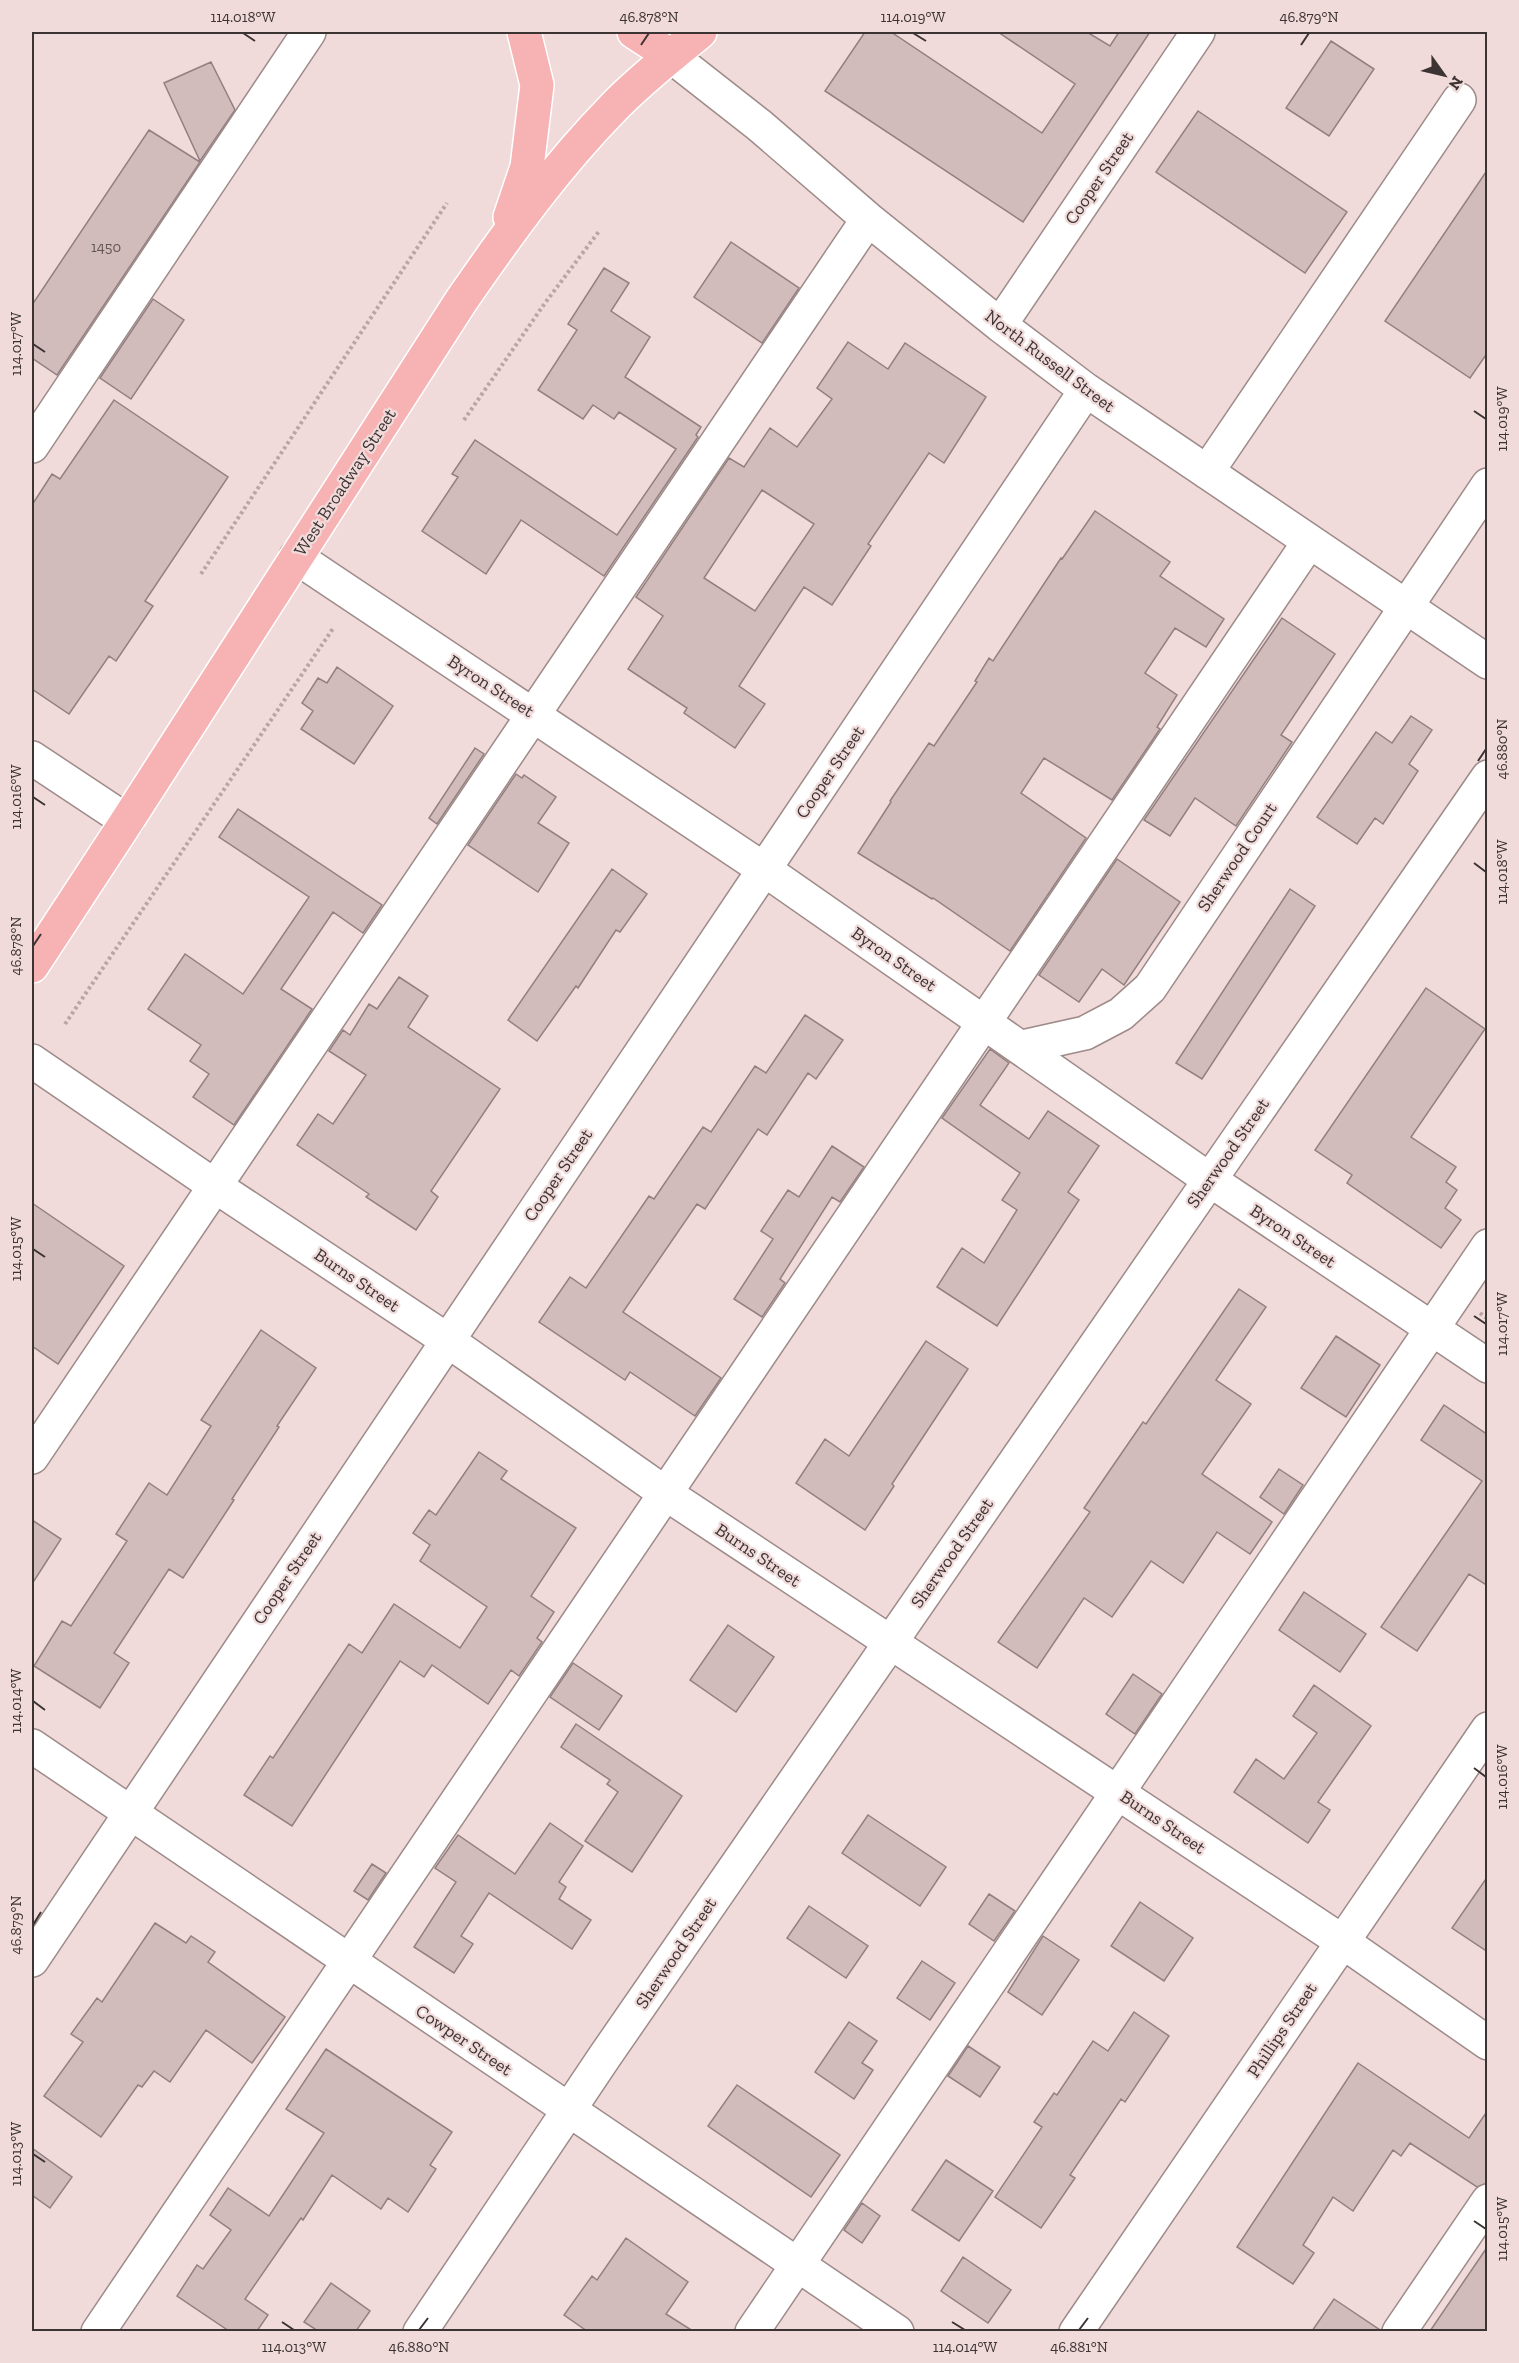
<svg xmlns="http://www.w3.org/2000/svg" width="1519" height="2363" font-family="'Zilla Slab',serif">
	<rect width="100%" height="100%" fill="#f0dbda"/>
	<path fill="#d1bcbb" stroke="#927f7f" stroke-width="1.5" fill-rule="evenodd" d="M 865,32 L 891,32 L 1042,133 L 1075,84 L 998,32 L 1087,32 L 1110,46 L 1119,32 L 1150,32 L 1023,222 L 825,91 Z
		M 1331,41 L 1374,69 L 1329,136 L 1286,108 Z
		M 211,62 L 235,110 L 200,161 L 164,83 Z
		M 1198,111 L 1347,212 L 1305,273 L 1156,172 Z
		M 149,130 L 200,162 L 57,375 L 32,358 L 32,305 Z
		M 1488,169 L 1488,352 L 1470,378 L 1385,321 Z
		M 731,242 L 799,288 L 762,343 L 694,297 Z
		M 604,268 L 629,283 L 611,311 L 650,337 L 625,377 L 701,427 L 696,435 L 698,437 L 604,576 L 521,520 L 486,574 L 422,531 L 458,477 L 452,474 L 475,440 L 617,535 L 676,449 L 619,412 L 614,419 L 593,405 L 583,419 L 538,390 L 577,330 L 568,324 Z
		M 153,299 L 184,320 L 131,399 L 100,378 Z
		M 848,342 L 888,369 L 905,343 L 986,397 L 944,463 L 929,453 L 868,544 L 871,546 L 832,605 L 804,587 L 739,686 L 765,704 L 735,748 L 684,713 L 687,708 L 628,669 L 663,616 L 636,597 L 729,458 L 744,467 L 770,428 L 797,447 L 832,399 L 817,388 ZM 762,490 L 814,524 L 755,611 L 704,578 Z
		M 114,400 L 228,477 L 145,601 L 153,606 L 116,661 L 109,656 L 69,714 L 32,689 L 32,505 L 52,474 L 60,479 Z
		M 1095,511 L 1170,562 L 1160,576 L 1224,619 L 1206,647 L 1175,628 L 1145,673 L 1177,695 L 1157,727 L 1160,729 L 1112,800 L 1044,758 L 1021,793 L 1086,838 L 1010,951 L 933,898 L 932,899 L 858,853 L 891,802 L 890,801 L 929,743 L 934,746 L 977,682 L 975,681 L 989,658 L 993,661 L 1061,558 L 1062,559 Z
		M 1282,618 L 1335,654 L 1281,735 L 1292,742 L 1236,826 L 1195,798 L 1170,836 L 1144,820 Z
		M 337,667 L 393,706 L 354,764 L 301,729 L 313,711 L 302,703 L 318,678 L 327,683 Z
		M 1411,716 L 1432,730 L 1409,764 L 1418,771 L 1383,824 L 1375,818 L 1357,844 L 1317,817 L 1376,732 L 1392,743 Z
		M 475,748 L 484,754 L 437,824 L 429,818 Z
		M 516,774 L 522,778 L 524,775 L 556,797 L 538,823 L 569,843 L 538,892 L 468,845 Z
		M 238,809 L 382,905 L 363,933 L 333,912 L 281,989 L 312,1009 L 234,1125 L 193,1097 L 209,1074 L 190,1061 L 201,1045 L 148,1009 L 185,954 L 243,994 L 309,897 L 219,837 Z
		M 1117,859 L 1180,902 L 1124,985 L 1102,969 L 1079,1002 L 1039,975 Z
		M 612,869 L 647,894 L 620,932 L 616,930 L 578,988 L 576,986 L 537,1041 L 508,1020 Z
		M 1290,889 L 1315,906 L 1202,1079 L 1176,1063 Z
		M 399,977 L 428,996 L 408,1027 L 500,1089 L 431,1191 L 438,1197 L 416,1230 L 366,1197 L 369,1194 L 297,1145 L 318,1114 L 333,1124 L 366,1075 L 329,1051 L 343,1030 L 350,1035 L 369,1004 L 377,1009 Z
		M 1426,988 L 1485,1029 L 1411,1137 L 1456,1167 L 1446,1182 L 1457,1190 L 1445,1208 L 1461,1220 L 1441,1248 L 1347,1183 L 1352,1175 L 1315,1150 Z
		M 805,1015 L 843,1040 L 816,1079 L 808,1073 L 767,1135 L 758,1129 L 705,1209 L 697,1204 L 623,1312 L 721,1378 L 695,1416 L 630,1372 L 625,1380 L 539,1322 L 570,1277 L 586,1288 L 649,1196 L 654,1199 L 703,1127 L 711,1132 L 755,1066 L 766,1073 Z
		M 990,1049 L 1009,1063 L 980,1105 L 1029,1139 L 1048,1111 L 1099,1146 L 1068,1192 L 1079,1200 L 997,1326 L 937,1287 L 962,1248 L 984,1263 L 1017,1210 L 1002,1200 L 1020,1173 L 942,1118 Z
		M 832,1146 L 864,1167 L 840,1202 L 832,1197 L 780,1279 L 785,1283 L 762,1317 L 734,1299 L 773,1239 L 761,1231 L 788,1190 L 799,1197 Z
		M 32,1203 L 124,1266 L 58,1364 L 32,1346 Z
		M 1239,1289 L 1266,1307 L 1216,1380 L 1251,1404 L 1202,1474 L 1272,1522 L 1250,1554 L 1217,1532 L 1183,1583 L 1151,1561 L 1112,1617 L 1084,1598 L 1037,1668 L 998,1642 L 1090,1512 L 1084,1508 L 1108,1473 L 1143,1422 L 1146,1424 Z
		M 261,1330 L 316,1368 L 277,1426 L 279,1427 L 232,1499 L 234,1500 L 183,1578 L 169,1569 L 114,1653 L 129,1663 L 100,1708 L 34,1666 L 62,1621 L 71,1626 L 127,1541 L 116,1534 L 149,1483 L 167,1495 L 211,1426 L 201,1420 Z
		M 1336,1336 L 1380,1365 L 1346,1417 L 1301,1388 Z
		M 926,1341 L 968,1369 L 892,1484 L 894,1486 L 865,1530 L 796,1483 L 825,1439 L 849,1456 Z
		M 1444,1405 L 1488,1435 L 1488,1586 L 1469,1574 L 1417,1651 L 1381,1627 L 1482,1481 L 1421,1440 Z
		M 479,1452 L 507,1471 L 501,1479 L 576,1528 L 531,1596 L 554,1612 L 537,1638 L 542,1642 L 519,1676 L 511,1670 L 488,1704 L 432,1665 L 424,1677 L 400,1661 L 292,1826 L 244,1795 L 270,1756 L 273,1758 L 349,1644 L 362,1653 L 394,1604 L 460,1648 L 487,1607 L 420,1561 L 430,1545 L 413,1533 L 429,1510 L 436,1515 Z
		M 1279,1469 L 1303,1485 L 1284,1514 L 1260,1497 Z
		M 32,1520 L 61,1539 L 32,1584 Z
		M 1304,1592 L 1366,1634 L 1340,1672 L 1279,1630 Z
		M 728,1625 L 774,1657 L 736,1712 L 690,1680 Z
		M 573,1663 L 622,1696 L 599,1730 L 550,1697 Z
		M 1133,1674 L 1162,1694 L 1135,1734 L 1106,1714 Z
		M 1314,1685 L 1371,1726 L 1318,1802 L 1330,1810 L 1308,1843 L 1234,1792 L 1256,1759 L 1284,1779 L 1317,1733 L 1293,1716 Z
		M 576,1724 L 682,1796 L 632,1872 L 585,1841 L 618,1792 L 607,1784 L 610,1780 L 561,1747 Z
		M 868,1815 L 946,1867 L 920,1906 L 842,1853 Z
		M 550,1823 L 583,1846 L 559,1882 L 566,1887 L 559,1899 L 591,1920 L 572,1949 L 489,1893 L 461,1936 L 473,1944 L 454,1973 L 414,1947 L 456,1882 L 435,1868 L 458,1835 L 515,1874 Z
		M 372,1864 L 386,1873 L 368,1900 L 354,1891 Z
		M 1488,1876 L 1488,1952 L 1452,1928 Z
		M 989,1894 L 1015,1911 L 994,1941 L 969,1924 Z
		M 1140,1902 L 1193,1938 L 1164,1981 L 1111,1946 Z
		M 809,1906 L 868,1946 L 846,1978 L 787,1938 Z
		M 155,1923 L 186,1943 L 191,1936 L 215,1952 L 208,1962 L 285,2017 L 252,2063 L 206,2030 L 170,2082 L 154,2071 L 142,2087 L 138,2085 L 101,2137 L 44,2096 L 83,2042 L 71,2034 L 97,1998 L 102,2002 Z
		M 1043,1936 L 1079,1960 L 1042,2015 L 1008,1992 Z
		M 922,1961 L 955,1983 L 930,2020 L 897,1998 Z
		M 1134,2012 L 1169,2036 L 1125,2102 L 1121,2099 L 1070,2175 L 1075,2178 L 1041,2228 L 995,2197 L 1042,2127 L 1034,2122 L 1054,2093 L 1057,2095 L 1093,2041 L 1108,2051 Z
		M 849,2022 L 877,2041 L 862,2063 L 873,2070 L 854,2099 L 815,2072 Z
		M 968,2046 L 1000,2067 L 980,2097 L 948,2076 Z
		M 326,2049 L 452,2132 L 430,2165 L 436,2169 L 408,2212 L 388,2198 L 381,2209 L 332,2175 L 303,2220 L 301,2218 L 245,2299 L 268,2315 L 257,2331 L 229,2331 L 177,2296 L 197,2265 L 203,2269 L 231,2230 L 210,2215 L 228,2188 L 269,2216 L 324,2133 L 286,2109 Z
		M 1358,2063 L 1469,2138 L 1488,2110 L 1488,2183 L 1477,2187 L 1410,2143 L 1401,2156 L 1393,2150 L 1353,2211 L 1333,2197 L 1303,2245 L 1314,2253 L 1293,2284 L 1237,2247 Z
		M 737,2085 L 840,2155 L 811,2197 L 708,2126 Z
		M 32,2148 L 72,2177 L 50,2208 L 32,2195 Z
		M 946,2160 L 993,2191 L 959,2241 L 912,2210 Z
		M 862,2203 L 880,2216 L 862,2243 L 844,2230 Z
		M 626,2238 L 688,2282 L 666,2314 L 693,2331 L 587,2331 L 564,2315 L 592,2276 L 597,2280 Z
		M 1488,2246 L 1488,2331 L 1430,2331 Z
		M 963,2257 L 1011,2290 L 988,2323 L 941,2291 Z
		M 331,2283 L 370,2311 L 356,2331 L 318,2331 L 304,2322 Z
		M 1334,2299 L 1380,2330 L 1380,2331 L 1312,2331 Z"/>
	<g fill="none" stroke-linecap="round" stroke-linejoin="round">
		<defs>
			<path id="minor" d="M 671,56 L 759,125 L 868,219 L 1000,325 L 1086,390 L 1488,662
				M 1000,325 L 1198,32
				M 32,446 L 309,32
				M 1207,472 L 1459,100
				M 296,557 L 765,870 L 1210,1180 L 1488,1366
				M 32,758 L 127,821
				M 1022,1047 L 1085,1033 L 1121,1014 L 1150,988 L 1488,485
				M 32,1061 L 215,1186 L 447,1340 L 665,1493 L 1343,1942 L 1488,2043
				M 32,1457 L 868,219
				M 32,1746 L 897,2332
				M 32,1960 L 1086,390
				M 98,2332 L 1309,542
				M 420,2332 L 605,2056 L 1488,777
				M 752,2332 L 1488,1246
				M 1076,2332 L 1488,1729
				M 1399,2332 L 1488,2201"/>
			<path id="major" d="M 634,32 L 671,56
				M 510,217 L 527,167 L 537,85 L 524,32
				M 32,966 L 127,821 L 461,301 C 508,233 556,166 614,107 C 640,80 671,56 700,32"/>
		</defs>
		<use href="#minor" stroke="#9d8a89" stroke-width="36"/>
		<use href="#major" stroke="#fff" stroke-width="36"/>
		<path stroke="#b8a6a6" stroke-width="4" stroke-dasharray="3 3" stroke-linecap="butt" d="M 464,420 L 545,303 L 600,230
			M 201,574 L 447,203
			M 65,1024 L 334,627
			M 1480,1313 L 1488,1319"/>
		<use href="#minor" stroke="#fff" stroke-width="33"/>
		<use href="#major" stroke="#f7b2b3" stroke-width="33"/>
	</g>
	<path fill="none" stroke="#3c3333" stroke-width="2" d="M 243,33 L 255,41M 913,33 L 926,41M 641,45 L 649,33M 1301,45 L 1309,33M 33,344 L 45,352M 1474,411 L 1486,419M 1478,761 L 1486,749M 33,797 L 45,805M 1474,863 L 1486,872M 33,946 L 41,934M 33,1249 L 45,1257M 1474,1316 L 1486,1324M 33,1701 L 45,1710M 1474,1768 L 1486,1777M 33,1925 L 41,1912M 33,2154 L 45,2162M 1474,2221 L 1486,2229M 282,2322 L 294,2330M 952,2322 L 965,2330M 419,2330 L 428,2318M 1079,2330 L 1088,2318"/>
	<g text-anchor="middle" stroke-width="4.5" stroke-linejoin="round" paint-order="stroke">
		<g font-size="15" fill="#615555">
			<text x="106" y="252">1450</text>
		</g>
		<g font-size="18" fill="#3c3333" stroke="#f0dbda">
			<text transform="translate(1099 178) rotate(-56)" y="6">Cooper Street</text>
			<text transform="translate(1050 361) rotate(37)" y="6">North Russell Street</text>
			<text transform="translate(345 482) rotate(-57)" y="6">West Broadway Street</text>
			<text transform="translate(491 686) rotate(33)" y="6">Byron Street</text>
			<text transform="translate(830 772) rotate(-56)" y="6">Cooper Street</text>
			<text transform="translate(1237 857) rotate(-56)" y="6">Sherwood Court</text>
			<text transform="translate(894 959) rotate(35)" y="6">Byron Street</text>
			<text transform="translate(1228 1153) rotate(-55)" y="6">Sherwood Street</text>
			<text transform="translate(558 1175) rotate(-56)" y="6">Cooper Street</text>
			<text transform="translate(1293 1236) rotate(34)" y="6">Byron Street</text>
			<text transform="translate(357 1280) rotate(34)" y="6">Burns Street</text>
			<text transform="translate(952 1553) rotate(-55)" y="6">Sherwood Street</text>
			<text transform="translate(758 1555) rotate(34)" y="6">Burns Street</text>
			<text transform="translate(287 1578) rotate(-56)" y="6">Cooper Street</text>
			<text transform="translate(1163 1822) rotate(34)" y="6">Burns Street</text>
			<text transform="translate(676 1953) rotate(-56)" y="6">Sherwood Street</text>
			<text transform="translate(1282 2030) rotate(-56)" y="6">Phillips Street</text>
			<text transform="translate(464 2040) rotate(34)" y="6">Cowper Street</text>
		</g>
	</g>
	<rect width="1519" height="2363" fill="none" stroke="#f0dbda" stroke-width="66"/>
	<g transform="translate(1444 75) rotate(124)" stroke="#f0dbda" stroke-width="4.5" paint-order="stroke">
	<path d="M0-4.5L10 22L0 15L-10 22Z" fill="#3c3333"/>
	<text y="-9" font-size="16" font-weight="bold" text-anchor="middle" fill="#3c3333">N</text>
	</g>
	<rect x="33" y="33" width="1453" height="2297" fill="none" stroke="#3c3333" stroke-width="2"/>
	<g font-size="15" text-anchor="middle" fill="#3c3333">
		<text x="243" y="22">114.018°W</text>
		<text x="649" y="22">46.878°N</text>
		<text x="913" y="22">114.019°W</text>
		<text x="1309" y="22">46.879°N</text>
		<text transform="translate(16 344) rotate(-90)" y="5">114.017°W</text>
		<text transform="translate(1502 419) rotate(-90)" y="5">114.019°W</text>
		<text transform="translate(1502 749) rotate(-90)" y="5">46.880°N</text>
		<text transform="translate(16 797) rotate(-90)" y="5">114.016°W</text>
		<text transform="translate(1502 872) rotate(-90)" y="5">114.018°W</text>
		<text transform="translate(16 946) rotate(-90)" y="5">46.878°N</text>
		<text transform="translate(16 1249) rotate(-90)" y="5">114.015°W</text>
		<text transform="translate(1502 1324) rotate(-90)" y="5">114.017°W</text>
		<text transform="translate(16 1701) rotate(-90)" y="5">114.014°W</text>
		<text transform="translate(1502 1777) rotate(-90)" y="5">114.016°W</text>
		<text transform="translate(16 1925) rotate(-90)" y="5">46.879°N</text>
		<text transform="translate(16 2154) rotate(-90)" y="5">114.013°W</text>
		<text transform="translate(1502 2229) rotate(-90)" y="5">114.015°W</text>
		<text x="294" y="2352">114.013°W</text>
		<text x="419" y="2352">46.880°N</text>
		<text x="965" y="2352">114.014°W</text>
		<text x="1079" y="2352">46.881°N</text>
	</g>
</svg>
